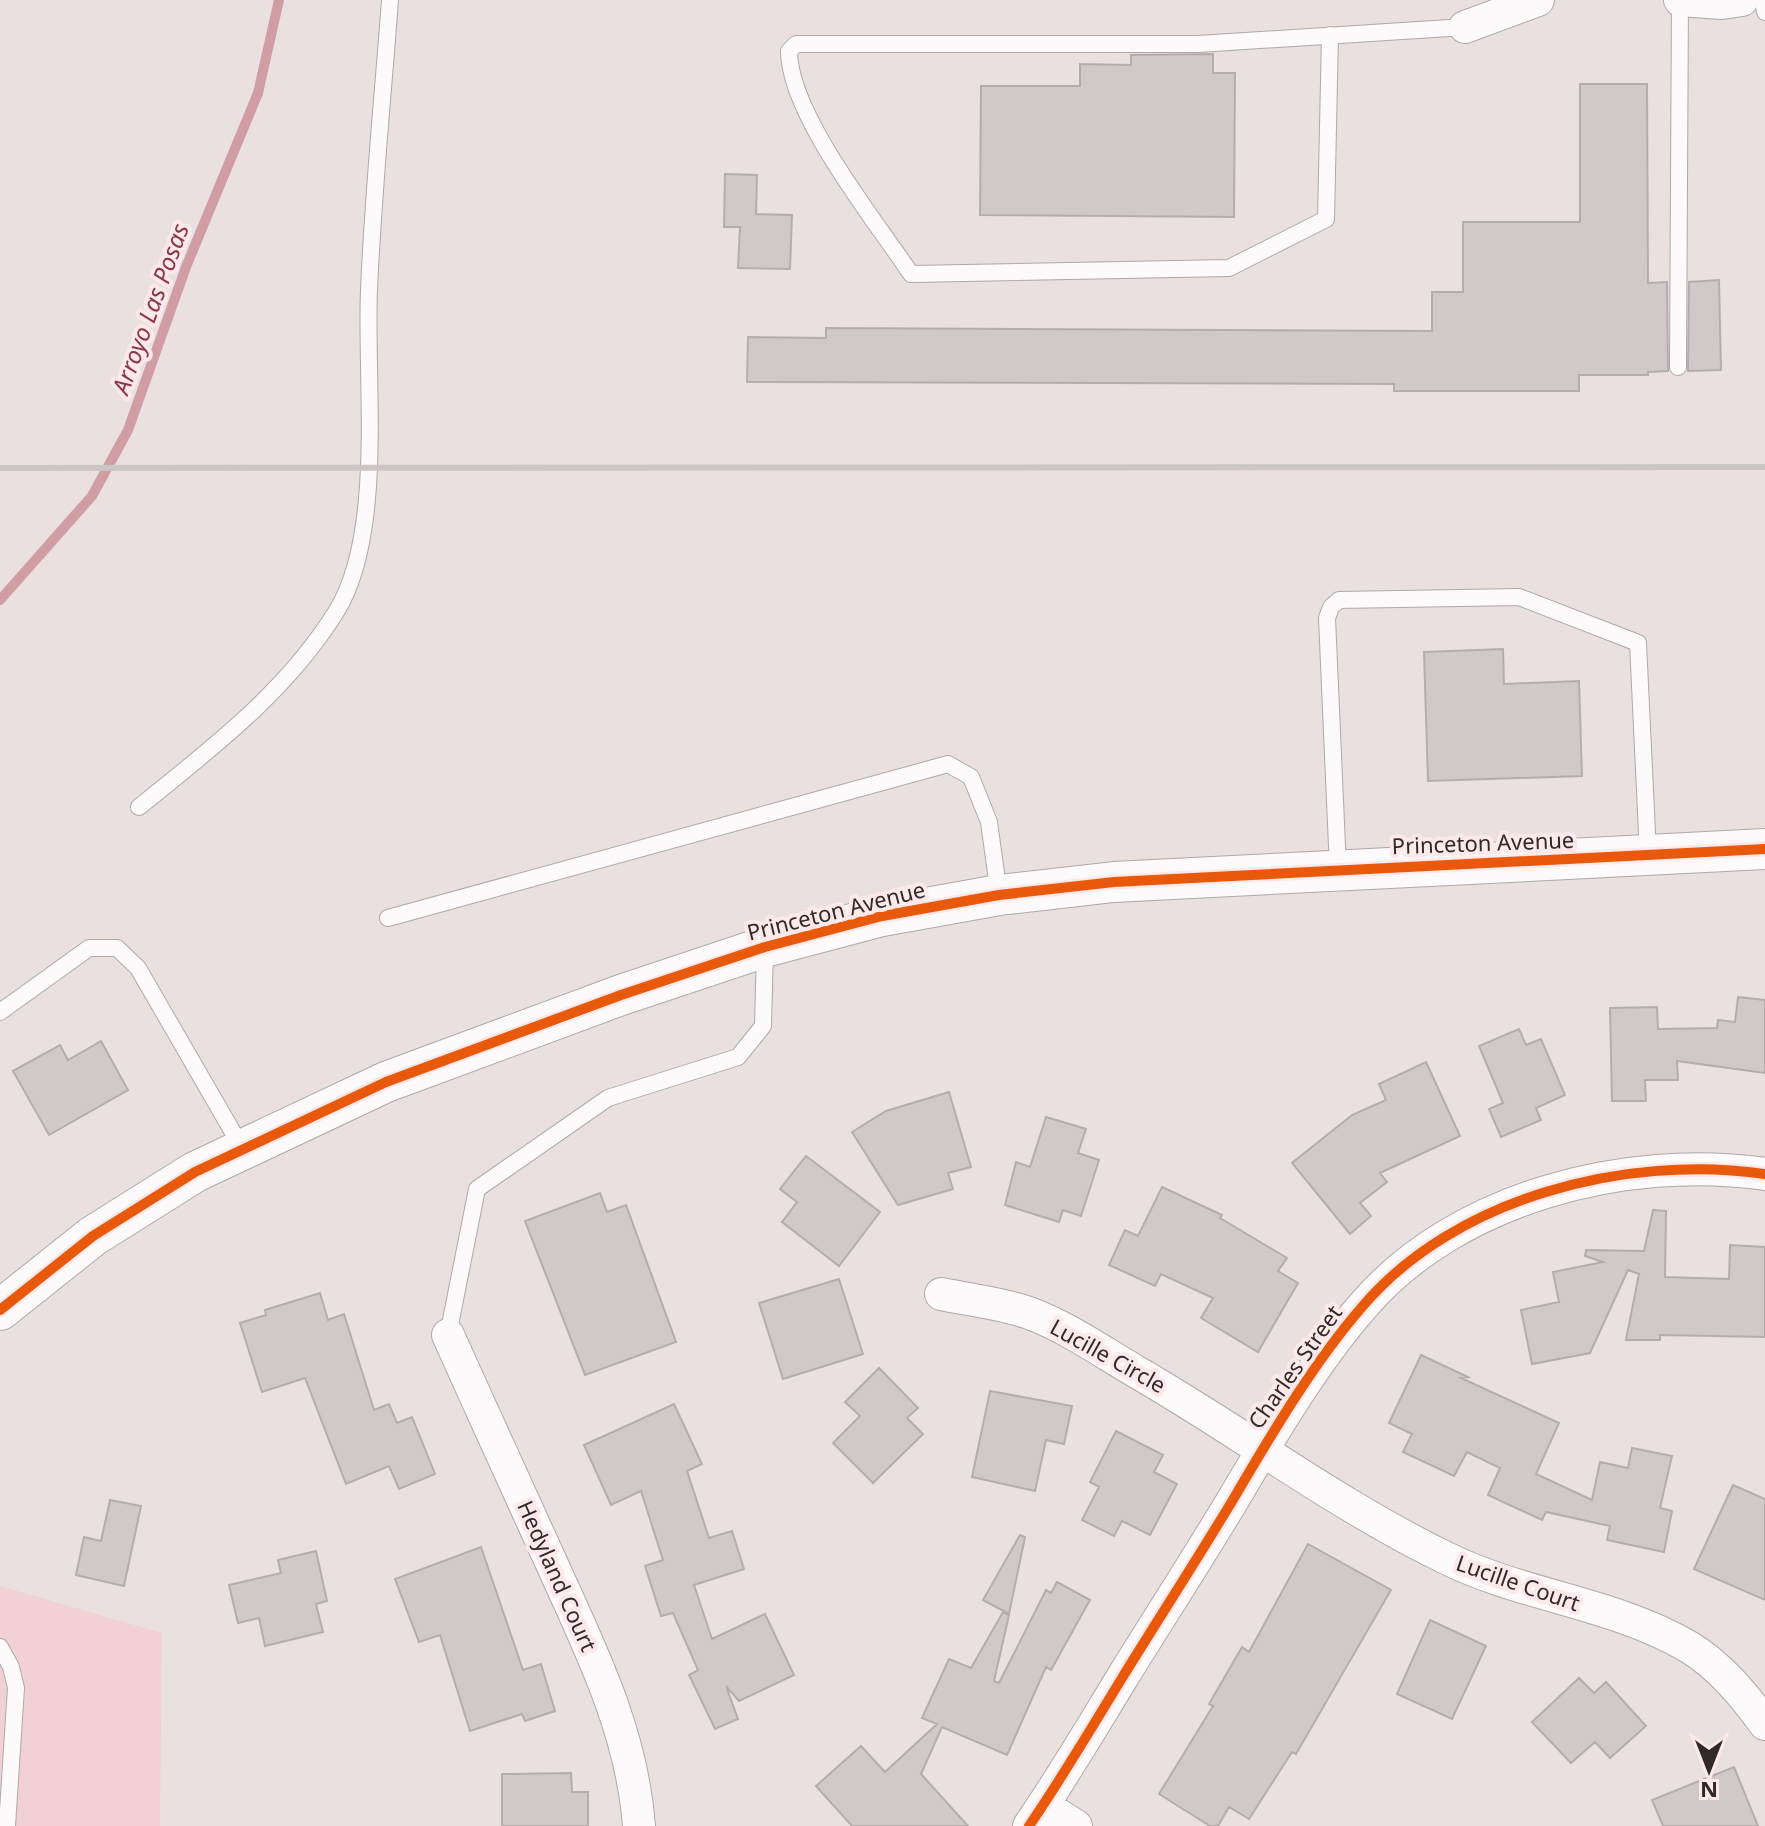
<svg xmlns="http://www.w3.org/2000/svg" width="1765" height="1826" font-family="'Noto Sans',sans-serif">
	<rect width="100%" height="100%" fill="#eae0e0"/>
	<path fill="#f1d1d3" d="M 0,1586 L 162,1633 L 160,1826 L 0,1826 Z"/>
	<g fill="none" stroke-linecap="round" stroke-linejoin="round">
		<path stroke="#cf9da2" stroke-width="10" d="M 0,600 L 92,496 L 128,430 L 186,267 L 258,93 L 279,0"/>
	</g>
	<path fill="#d1c8c9" stroke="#b5adad" stroke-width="2" d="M 1213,54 L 1213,73 L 1235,73 L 1234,217 L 980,215 L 981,86 L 1080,86 L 1080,64 L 1131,65 L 1131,55 Z
		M 1580,84 L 1647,84 L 1648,283 L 1667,282 L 1668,371 L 1648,372 L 1648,375 L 1579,375 L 1579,391 L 1394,391 L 1394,384 L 747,382 L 748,337 L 826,338 L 826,328 L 1432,331 L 1432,292 L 1463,292 L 1463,222 L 1580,222 Z
		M 725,174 L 757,175 L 756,214 L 792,215 L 790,269 L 738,268 L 740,227 L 724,227 Z
		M 1719,280 L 1721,370 L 1688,371 L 1689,282 Z
		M 1503,649 L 1504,684 L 1579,681 L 1582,776 L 1428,781 L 1424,652 Z
		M 1738,997 L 1765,1000 L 1765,1073 L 1677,1061 L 1678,1080 L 1645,1080 L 1646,1101 L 1612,1101 L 1610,1008 L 1657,1007 L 1658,1029 L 1717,1028 L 1718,1020 L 1735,1022 Z
		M 1519,1029 L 1526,1045 L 1541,1039 L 1565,1095 L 1536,1108 L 1541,1120 L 1501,1137 L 1489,1109 L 1503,1103 L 1479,1046 Z
		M 101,1041 L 128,1090 L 49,1135 L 13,1071 L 60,1045 L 68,1060 Z
		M 1426,1062 L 1460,1136 L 1380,1173 L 1387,1182 L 1360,1203 L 1371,1216 L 1350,1234 L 1292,1163 L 1352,1115 L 1386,1100 L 1379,1084 Z
		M 949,1092 L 971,1167 L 948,1173 L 953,1189 L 898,1205 L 852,1132 L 886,1111 Z
		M 1046,1117 L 1086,1129 L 1078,1153 L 1099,1160 L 1081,1216 L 1063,1210 L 1059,1222 L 1005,1205 L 1016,1162 L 1030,1167 Z
		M 806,1156 L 880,1212 L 839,1266 L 782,1222 L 797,1202 L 780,1189 Z
		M 1162,1187 L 1222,1215 L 1220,1218 L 1287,1258 L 1278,1271 L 1298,1283 L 1258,1352 L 1201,1318 L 1213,1298 L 1161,1274 L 1155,1286 L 1109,1265 L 1125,1230 L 1138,1236 Z
		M 600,1193 L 607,1212 L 626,1205 L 676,1342 L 585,1375 L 525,1221 Z
		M 1653,1210 L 1666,1211 L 1665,1277 L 1729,1279 L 1730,1245 L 1765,1247 L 1765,1337 L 1660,1335 L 1660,1340 L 1626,1340 L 1639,1274 L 1628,1270 L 1590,1353 L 1532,1364 L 1521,1310 L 1559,1302 L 1553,1272 L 1603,1262 L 1585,1256 L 1586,1250 L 1644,1251 Z
		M 839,1279 L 863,1354 L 783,1379 L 759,1303 Z
		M 320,1293 L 328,1320 L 344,1314 L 374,1410 L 389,1404 L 397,1423 L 412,1417 L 435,1474 L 399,1489 L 389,1466 L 346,1484 L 305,1378 L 262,1392 L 240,1323 L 266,1315 L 265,1310 Z
		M 1421,1355 L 1468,1377 L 1461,1378 L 1559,1423 L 1536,1474 L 1592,1500 L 1600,1462 L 1628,1468 L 1632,1448 L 1672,1456 L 1660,1508 L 1672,1511 L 1664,1552 L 1607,1540 L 1610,1526 L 1546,1512 L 1542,1520 L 1488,1495 L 1500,1468 L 1467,1452 L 1454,1476 L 1403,1452 L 1412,1434 L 1389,1423 Z
		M 879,1368 L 918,1408 L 907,1418 L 923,1434 L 873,1483 L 833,1443 L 860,1416 L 845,1402 Z
		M 990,1391 L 1072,1406 L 1064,1444 L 1046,1440 L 1035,1491 L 972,1477 Z
		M 674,1404 L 702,1464 L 687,1471 L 709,1538 L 732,1531 L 744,1569 L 694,1585 L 712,1639 L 765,1614 L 794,1675 L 739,1701 L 726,1686 L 738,1719 L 715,1729 L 689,1675 L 698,1670 L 673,1613 L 661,1616 L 645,1566 L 663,1560 L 641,1491 L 611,1505 L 584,1445 Z
		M 1116,1431 L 1163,1455 L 1154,1472 L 1177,1484 L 1150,1535 L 1122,1521 L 1114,1536 L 1082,1520 L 1099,1487 L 1090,1482 Z
		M 1733,1485 L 1765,1499 L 1765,1600 L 1694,1569 Z
		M 110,1500 L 141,1506 L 124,1586 L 76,1575 L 84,1537 L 101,1541 Z
		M 1020,1535 L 1025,1537 L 1009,1614 L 983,1600 Z
		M 1308,1544 L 1391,1590 L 1296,1754 L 1292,1752 L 1249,1819 L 1229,1807 L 1218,1826 L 1210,1826 L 1159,1794 L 1213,1706 L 1209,1704 L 1242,1647 L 1249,1652 Z
		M 481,1547 L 523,1670 L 541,1664 L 555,1711 L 525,1721 L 522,1714 L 470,1731 L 440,1635 L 419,1642 L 395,1579 Z
		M 316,1551 L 327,1601 L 316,1604 L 323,1632 L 265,1646 L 259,1618 L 238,1623 L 229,1585 L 281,1573 L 278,1560 Z
		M 1057,1582 L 1090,1600 L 1051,1670 L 1046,1667 L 1007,1755 L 942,1727 L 921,1774 L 968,1826 L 852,1826 L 816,1786 L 861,1746 L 885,1772 L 937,1724 L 922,1718 L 949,1659 L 971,1668 L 1003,1612 L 1009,1615 L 994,1681 L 999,1683 L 1046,1590 L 1051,1593 Z
		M 1430,1620 L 1486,1646 L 1452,1719 L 1397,1694 Z
		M 1579,1678 L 1594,1693 L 1606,1682 L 1646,1726 L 1610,1758 L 1595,1742 L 1571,1763 L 1532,1722 Z
		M 1734,1767 L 1758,1826 L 1663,1826 L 1652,1800 Z
		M 571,1773 L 572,1792 L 588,1792 L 588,1826 L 502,1826 L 502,1774 Z"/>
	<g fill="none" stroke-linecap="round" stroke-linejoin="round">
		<defs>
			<path id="service" d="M 1763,0 L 1765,12
				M 1330,35 L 1326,219 L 1229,268 L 911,274 C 875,220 789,114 789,51 L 796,44 L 1198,44 L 1465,27
				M 1678,367 L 1680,0
				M 139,807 C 212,748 286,692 336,612 C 385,534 365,381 369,290 C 373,193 383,96 390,0
				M 1338,869 L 1327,618 L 1331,607 L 1339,600 L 1519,597 L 1638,643 L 1648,854
				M 388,918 L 948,764 L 971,777 L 989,822 L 999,895
				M 0,1012 L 89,948 L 117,948 L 138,968 L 242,1148
				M 448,1335 L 477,1189 L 608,1098 L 738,1057 L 763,1026 L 765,949
				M 0,1647 L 11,1667 L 16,1688 L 7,1826"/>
			<path id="minor" d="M 1680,0 L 1722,3 L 1742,0
				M 1465,27 L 1538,0
				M 941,1294 C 970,1300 1001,1303 1029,1313 C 1067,1327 1101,1351 1135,1371 C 1239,1431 1337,1505 1446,1558 C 1523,1596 1614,1603 1689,1647 C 1720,1666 1744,1695 1765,1724
				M 448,1335 C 482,1411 517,1487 551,1562 C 590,1648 632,1731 639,1826
				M 1043,1805 L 1076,1826
				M 1029,1826 C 1062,1778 1092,1727 1122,1678 C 1159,1618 1198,1558 1234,1498 C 1271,1435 1314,1362 1362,1307 C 1455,1197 1627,1154 1765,1174"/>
			<path id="tertiary" d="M 0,1310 L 93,1236 L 195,1172 L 386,1082 L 621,995 L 765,947 L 882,916 L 999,895 L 1114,882 L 1765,849"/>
		</defs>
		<use href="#service" stroke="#b0a8a8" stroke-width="18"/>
		<use href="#minor" stroke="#b0a8a8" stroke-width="34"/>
		<use href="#tertiary" stroke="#b0a8a8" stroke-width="42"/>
		<use href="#service" stroke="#fcfafa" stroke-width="16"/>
		<use href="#minor" stroke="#fcfafa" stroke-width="32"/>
		<use href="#tertiary" stroke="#fcfafa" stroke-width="40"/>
		<path stroke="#cac6c6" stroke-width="6" d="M 0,468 L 1765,467"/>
		<defs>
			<path id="cycleway" d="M 0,1310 L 93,1236 L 195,1172 L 386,1082 L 621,995 L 765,947 L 882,916 L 999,895 L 1114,882 L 1765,849
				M 1029,1826 C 1062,1778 1092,1727 1122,1678 C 1159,1618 1198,1558 1234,1498 C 1271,1435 1314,1362 1362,1307 C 1455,1197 1627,1154 1765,1174"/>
		</defs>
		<use href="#cycleway" stroke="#fde8ea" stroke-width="15"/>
		<use href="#cycleway" stroke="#e8590c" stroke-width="10"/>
	</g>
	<g text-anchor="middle" stroke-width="8" stroke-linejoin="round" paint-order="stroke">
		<g font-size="22" fill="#30292a" stroke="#fde8ea">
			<text transform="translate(1483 843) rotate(-2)" y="8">Princeton Avenue</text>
			<text transform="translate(836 911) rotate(-14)" y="8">Princeton Avenue</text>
			<text transform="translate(1108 1356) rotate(29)" y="8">Lucille Circle</text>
			<text transform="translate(1295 1367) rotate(-55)" y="8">Charles Street</text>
			<text transform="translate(557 1576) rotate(66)" y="8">Hedyland Court</text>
			<text transform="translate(1518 1583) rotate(19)" y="8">Lucille Court</text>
		</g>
		<g font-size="24" font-style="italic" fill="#8a3847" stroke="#fde8ea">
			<text transform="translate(151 309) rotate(-70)" y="8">Arroyo Las Posas</text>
		</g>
	</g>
	<g transform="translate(1709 1770) rotate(180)" stroke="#fde8ea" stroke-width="6" paint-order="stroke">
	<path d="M0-6L14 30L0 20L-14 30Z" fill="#30292a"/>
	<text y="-12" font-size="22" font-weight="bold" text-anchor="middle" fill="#30292a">N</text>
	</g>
</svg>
